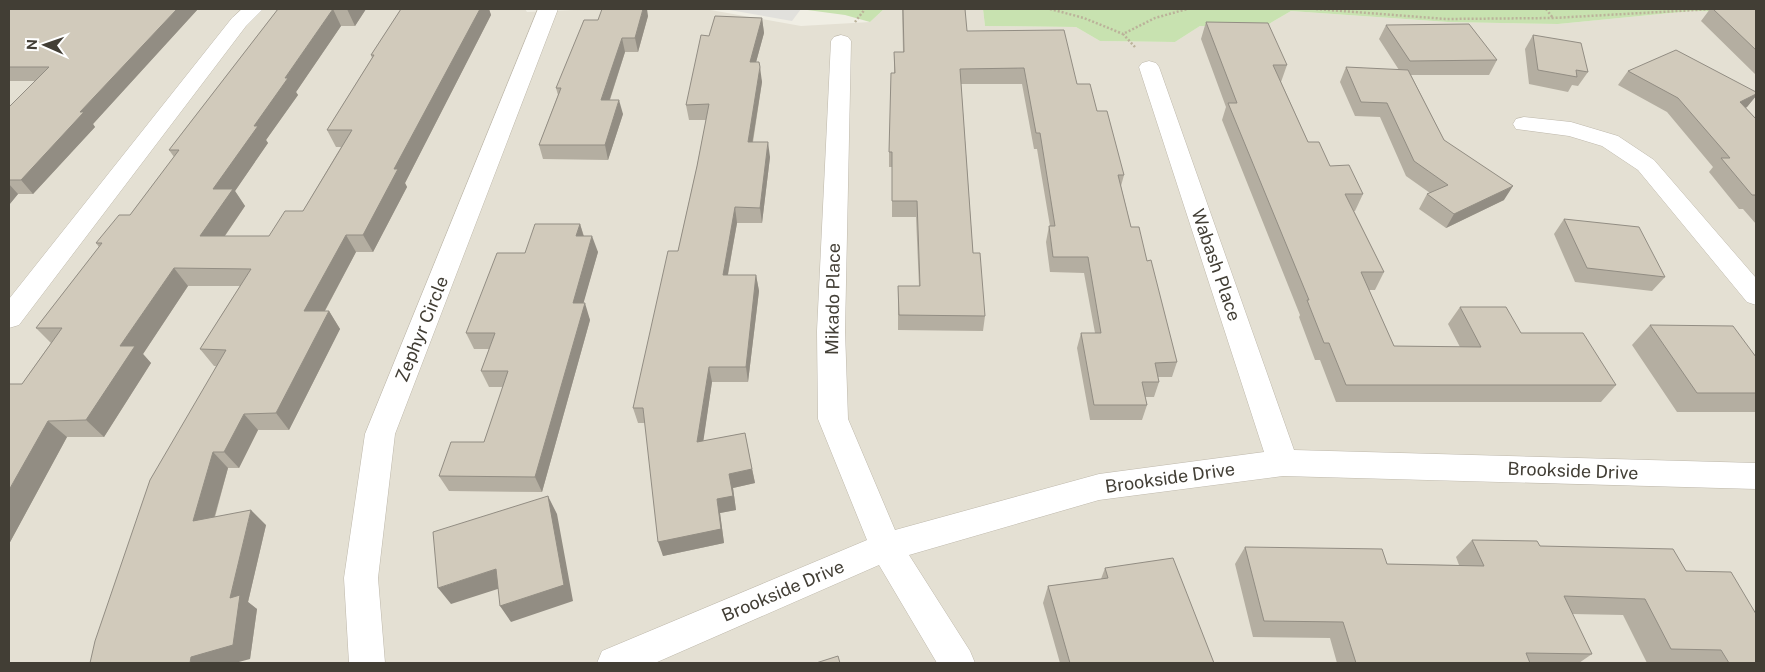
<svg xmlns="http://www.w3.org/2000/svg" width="1765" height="672" font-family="'Public Sans',sans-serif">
	<rect width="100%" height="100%" fill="#f0eee4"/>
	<path fill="#e4e0d3" d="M 9,9 L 525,9 L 527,12 L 597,9 L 705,9 L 801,26 L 870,22 L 884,9 L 983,9 L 985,26 L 1076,27 L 1100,41 L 1175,42 L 1200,26 L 1262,28 L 1291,11 L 1448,22 L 1558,24 L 1691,11 L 1756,12 L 1756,663 L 9,663 Z"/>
	<path fill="#c8e2b0" d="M 800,9 L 884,9 L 870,22 L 845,15 Z
		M 983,9 L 1756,9 L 1756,12 L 1691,11 L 1558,24 L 1448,22 L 1291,11 L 1262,28 L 1200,26 L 1175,42 L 1100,41 L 1076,27 L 985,26 Z"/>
	<path fill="#e1e0dc" d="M 724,9 L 801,9 L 792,21 Z"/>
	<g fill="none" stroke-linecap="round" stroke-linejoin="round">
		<defs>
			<path id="street" d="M 242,9 L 263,9 L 246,26 L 19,325 L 9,328 L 9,299 L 232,18 Z
				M 538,9 L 558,9 L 395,434 L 378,578 L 385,663 L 349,663 L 344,578 L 365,434 Z
				M 841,35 L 848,37 L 851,41 L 845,331 L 848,419 L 895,530 L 1099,474 L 1264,452 L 1139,67 L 1142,63 L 1149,61 L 1156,63 L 1159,67 L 1294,450 L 1756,463 L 1756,489 L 1283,476 L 1099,500 L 909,555 L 970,651 L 975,663 L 937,663 L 879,565 L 655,663 L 597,663 L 602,651 L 867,540 L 818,419 L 817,331 L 831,41 L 834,37 Z
				M 1524,117 L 1571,122 L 1618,136 L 1654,160 L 1756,278 L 1756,305 L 1747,302 L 1638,170 L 1602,146 L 1569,136 L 1516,129 L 1513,124 L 1516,119 Z"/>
		</defs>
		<use href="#street" stroke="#beb8ab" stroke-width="1"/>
		<path stroke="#bbb29a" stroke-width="2.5" stroke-dasharray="2 2" stroke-linecap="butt" d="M 1050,9 L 1084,18 L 1123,34
			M 1316,9 L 1446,19 L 1553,18 L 1713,9
			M 1546,9 L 1553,18
			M 855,22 L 865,9
			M 1135,47 L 1123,34 L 1155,18 L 1187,9"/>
		<use href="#street" fill="#fff" fill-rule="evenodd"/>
	</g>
	<path fill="#b4aea1" d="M 9,9 L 198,9 L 93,124 L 95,127 L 33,194 L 18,194 L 9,205 L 9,107 L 35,81 L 9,81 Z
		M 278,9 L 366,9 L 355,26 L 341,26 L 296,92 L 298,95 L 266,140 L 268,143 L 235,191 L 245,206 L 225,236 L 269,236 L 303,211 L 341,147 L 336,147 L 327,130 L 372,58 L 371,55 L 401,9 L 489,9 L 491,15 L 405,183 L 407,187 L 373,252 L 356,252 L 325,311 L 329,311 L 340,329 L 289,430 L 258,430 L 239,468 L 228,468 L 215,517 L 266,525 L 248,602 L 257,609 L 250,659 L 90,663 L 216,366 L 214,366 L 200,349 L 240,286 L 188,286 L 143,354 L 151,363 L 104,437 L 67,437 L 9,544 L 22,384 L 51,343 L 36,328 L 99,247 L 96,243 L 130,215 L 174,157 L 169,150 Z
		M 902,9 L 967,31 L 1077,84 L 1097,111 L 1124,175 L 1121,186 L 1131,227 L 1147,261 L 1177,362 L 1172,377 L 1158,377 L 1159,382 L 1154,397 L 1145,397 L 1147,405 L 1142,420 L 1090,420 L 1077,348 L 1081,333 L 1095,333 L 1084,273 L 1050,272 L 1046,242 L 1049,226 L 1050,226 L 1037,149 L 1034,149 L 1022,84 L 961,84 L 973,253 L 985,316 L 983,331 L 898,330 L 898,286 L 919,286 L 916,217 L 892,217 L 892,167 L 889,167 L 889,152 L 894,73 L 894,52 L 903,52 Z
		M 1710,9 L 1756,9 L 1756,75 L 1701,21 Z
		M 648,16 L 638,52 L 625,52 L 610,100 L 623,114 L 608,160 L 543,159 L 539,145 L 558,95 L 556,88 L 598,20 Z
		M 762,18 L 764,33 L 756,62 L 762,82 L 753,142 L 770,157 L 762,223 L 737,223 L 728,275 L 756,275 L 759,291 L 748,382 L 712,382 L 703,441 L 745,433 L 755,483 L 733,488 L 736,510 L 720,513 L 724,543 L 663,556 L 645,423 L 638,423 L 633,408 L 678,251 L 697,166 L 706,120 L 689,120 L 686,105 L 709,36 Z
		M 1206,22 L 1287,65 L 1281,82 L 1308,142 L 1330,166 L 1363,194 L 1355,211 L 1354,211 L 1384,272 L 1375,290 L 1369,290 L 1394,346 L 1460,347 L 1448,324 L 1460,307 L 1521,333 L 1616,385 L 1601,402 L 1336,402 L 1320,360 L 1315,360 L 1299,317 L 1300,315 L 1222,120 L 1226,107 L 1201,39 Z
		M 1386,25 L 1497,60 L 1489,75 L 1411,75 L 1444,140 L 1504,200 L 1446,228 L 1419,209 L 1427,194 L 1430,193 L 1406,176 L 1380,117 L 1355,116 L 1340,82 L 1346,67 L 1399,70 L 1379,39 Z
		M 1533,35 L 1588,72 L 1578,86 L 1572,85 L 1568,92 L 1529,84 L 1525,49 Z
		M 1628,71 L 1756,92 L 1756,96 L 1746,108 L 1756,119 L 1756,224 L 1743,209 L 1739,209 L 1709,172 L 1713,167 L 1667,112 L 1618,85 Z
		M 1564,219 L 1665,277 L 1652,291 L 1575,282 L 1554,234 Z
		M 580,224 L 584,236 L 598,252 L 583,303 L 590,320 L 542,492 L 449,491 L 439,476 L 484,442 L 503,387 L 489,387 L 481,371 L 489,349 L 474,349 L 466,333 L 525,253 Z
		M 1650,325 L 1756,357 L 1756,412 L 1677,412 L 1632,345 Z
		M 1472,540 L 1540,546 L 1686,571 L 1756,663 L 1647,663 L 1623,615 L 1572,614 L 1592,654 L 1579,663 L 1337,663 L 1330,638 L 1253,637 L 1235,564 L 1245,547 L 1387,564 L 1459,565 L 1456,557 Z
		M 1105,568 L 1214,663 L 1060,663 L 1043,603 L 1048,586 L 1101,579 Z"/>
	<path fill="#928d83" d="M 177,9 L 198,9 L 93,124 L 95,127 L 33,194 L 21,180 L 80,112 Z
		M 333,9 L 341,26 L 296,92 L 298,95 L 266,140 L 268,143 L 235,191 L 245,206 L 213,253 L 200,236 L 213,189 L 285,78 Z
		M 347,9 L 366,9 L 355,26 Z
		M 480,9 L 489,9 L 491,15 L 405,183 L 407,187 L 373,252 L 363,235 L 394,169 Z
		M 643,9 L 647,9 L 648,16 L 638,52 L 635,38 Z
		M 762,18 L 764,33 L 752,77 L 750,62 Z
		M 622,38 L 625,52 L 605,114 L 601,100 Z
		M 760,67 L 762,82 L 750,157 L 748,142 Z
		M 1756,94 L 1756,96 L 1747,107 L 1729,116 L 1740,102 Z
		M 619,100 L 623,114 L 608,160 L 605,145 Z
		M 768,142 L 770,157 L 762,223 L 760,208 Z
		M 9,184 L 18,194 L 9,205 Z
		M 1513,186 L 1504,200 L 1446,228 L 1454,214 Z
		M 735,207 L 737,223 L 725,290 L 723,275 Z
		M 580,224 L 585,241 L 576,236 Z
		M 346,235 L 356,252 L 315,329 L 304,311 Z
		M 592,236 L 598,252 L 579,319 L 573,303 Z
		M 174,268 L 188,286 L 143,354 L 151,363 L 104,437 L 86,420 L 120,346 Z
		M 756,275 L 759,291 L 748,382 L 746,367 Z
		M 585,303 L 590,320 L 542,492 L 535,477 Z
		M 329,311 L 340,329 L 289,430 L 276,413 Z
		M 709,367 L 712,382 L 701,457 L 697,442 Z
		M 244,414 L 258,430 L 239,468 L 224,452 Z
		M 48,421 L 67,437 L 9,544 L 9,490 Z
		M 213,452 L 228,468 L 209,536 L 193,521 Z
		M 752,469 L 755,483 L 733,488 L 736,510 L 720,513 L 724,543 L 663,556 L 658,542 L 717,499 L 729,474 Z
		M 548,496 L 557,514 L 573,601 L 511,622 L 500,606 Z
		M 251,510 L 266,525 L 248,602 L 257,609 L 250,659 L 235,663 L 190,663 L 191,657 L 230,598 Z
		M 496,569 L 507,586 L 451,604 L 438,588 Z"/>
	<path fill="#d1cabb" stroke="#928d83" d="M 9,9 L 177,9 L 80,112 L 84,112 L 21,180 L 9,180 L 9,107 L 49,67 L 9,67 Z
		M 278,9 L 347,9 L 333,9 L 285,78 L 288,78 L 254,126 L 258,126 L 213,189 L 233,189 L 200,236 L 269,236 L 285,211 L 303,211 L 352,130 L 327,130 L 374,55 L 371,55 L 401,9 L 480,9 L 394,169 L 398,169 L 363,235 L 346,235 L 304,311 L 329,311 L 276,413 L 244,414 L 224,452 L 213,452 L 193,521 L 251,510 L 230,598 L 240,595 L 233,645 L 191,657 L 190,663 L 90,663 L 95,641 L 150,480 L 226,350 L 200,349 L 251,269 L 174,268 L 120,346 L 135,346 L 86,420 L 48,421 L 9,490 L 9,384 L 22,384 L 62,328 L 36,328 L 102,243 L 96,243 L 119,215 L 130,215 L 179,150 L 169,150 Z
		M 602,9 L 643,9 L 635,38 L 622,38 L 601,100 L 619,100 L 605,145 L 539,145 L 561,88 L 556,88 L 584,20 L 598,20 Z
		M 903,9 L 965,9 L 967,31 L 1064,30 L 1077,84 L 1090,84 L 1097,111 L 1107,111 L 1124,175 L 1118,175 L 1131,227 L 1139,227 L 1147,261 L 1151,260 L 1177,362 L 1155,363 L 1159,382 L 1142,382 L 1147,405 L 1094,405 L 1081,333 L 1101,333 L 1088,257 L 1053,257 L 1049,226 L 1055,226 L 1040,133 L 1036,133 L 1024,68 L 960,69 L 973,253 L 980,253 L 985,316 L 899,315 L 898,286 L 920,286 L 917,201 L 892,201 L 892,152 L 889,152 L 891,73 L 895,73 L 894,52 L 904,52 Z
		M 1713,9 L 1756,9 L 1756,50 Z
		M 715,16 L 762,18 L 750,62 L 759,62 L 760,67 L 748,142 L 768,142 L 760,208 L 735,207 L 723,275 L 756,275 L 746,367 L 709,367 L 697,442 L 745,433 L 752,469 L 729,474 L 733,496 L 717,499 L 721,529 L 658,542 L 643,408 L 633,408 L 668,251 L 678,251 L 697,166 L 709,104 L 686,105 L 701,35 L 709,36 Z
		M 1206,22 L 1268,23 L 1287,65 L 1273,65 L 1308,142 L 1319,142 L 1330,166 L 1349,165 L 1363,194 L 1345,194 L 1384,272 L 1361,272 L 1394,346 L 1481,347 L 1460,307 L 1506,307 L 1521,333 L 1583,333 L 1616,385 L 1346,385 L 1329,343 L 1324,343 L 1307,300 L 1309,300 L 1228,103 L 1237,103 Z
		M 1469,24 L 1497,60 L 1410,61 L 1386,25 Z
		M 1533,35 L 1581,43 L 1588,72 L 1576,70 L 1577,77 L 1538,70 Z
		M 1676,50 L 1756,92 L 1756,94 L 1740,102 L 1756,119 L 1756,195 L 1752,195 L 1721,158 L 1730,158 L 1678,98 L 1628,71 Z
		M 1346,67 L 1408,70 L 1444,140 L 1513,186 L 1454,214 L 1427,194 L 1448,185 L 1414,161 L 1387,103 L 1361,102 Z
		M 1564,219 L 1639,227 L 1665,277 L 1587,268 Z
		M 535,224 L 580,224 L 576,236 L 592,236 L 573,303 L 585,303 L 535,477 L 439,476 L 451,442 L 484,442 L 508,371 L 481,371 L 495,333 L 466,333 L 497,253 L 525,253 Z
		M 1650,325 L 1733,326 L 1756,357 L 1756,393 L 1697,393 Z
		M 548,496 L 564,585 L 500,606 L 496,569 L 438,588 L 433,532 Z
		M 1472,540 L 1537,541 L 1540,546 L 1673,549 L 1686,571 L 1731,572 L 1756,614 L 1756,663 L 1729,663 L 1721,650 L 1671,649 L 1645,599 L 1564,596 L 1592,654 L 1526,653 L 1530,663 L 1356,663 L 1343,622 L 1264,621 L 1245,547 L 1382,549 L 1387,564 L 1484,566 Z
		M 1173,558 L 1214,663 L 1070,663 L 1048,586 L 1108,578 L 1105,568 Z
		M 838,656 L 840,663 L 816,663 Z"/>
	<g text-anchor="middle" stroke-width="4.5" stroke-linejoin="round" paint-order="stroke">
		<g font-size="18" fill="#423e35" stroke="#fff">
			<text transform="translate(1216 265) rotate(71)" y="6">Wabash Place</text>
			<text transform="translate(833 299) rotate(-89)" y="6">Mikado Place</text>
			<text transform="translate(422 329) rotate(-68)" y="6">Zephyr Circle</text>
			<text transform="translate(1573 471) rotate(2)" y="6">Brookside Drive</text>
			<text transform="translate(1170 478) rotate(-8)" y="6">Brookside Drive</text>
			<text transform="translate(783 591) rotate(-23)" y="6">Brookside Drive</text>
		</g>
	</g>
	<rect width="1765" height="672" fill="none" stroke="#423e35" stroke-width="20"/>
	<g transform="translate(45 45) rotate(272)" stroke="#ffffff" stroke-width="4" paint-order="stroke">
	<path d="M0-4L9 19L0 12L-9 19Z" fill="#423e35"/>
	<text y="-8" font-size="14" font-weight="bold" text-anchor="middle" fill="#423e35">N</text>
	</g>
</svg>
